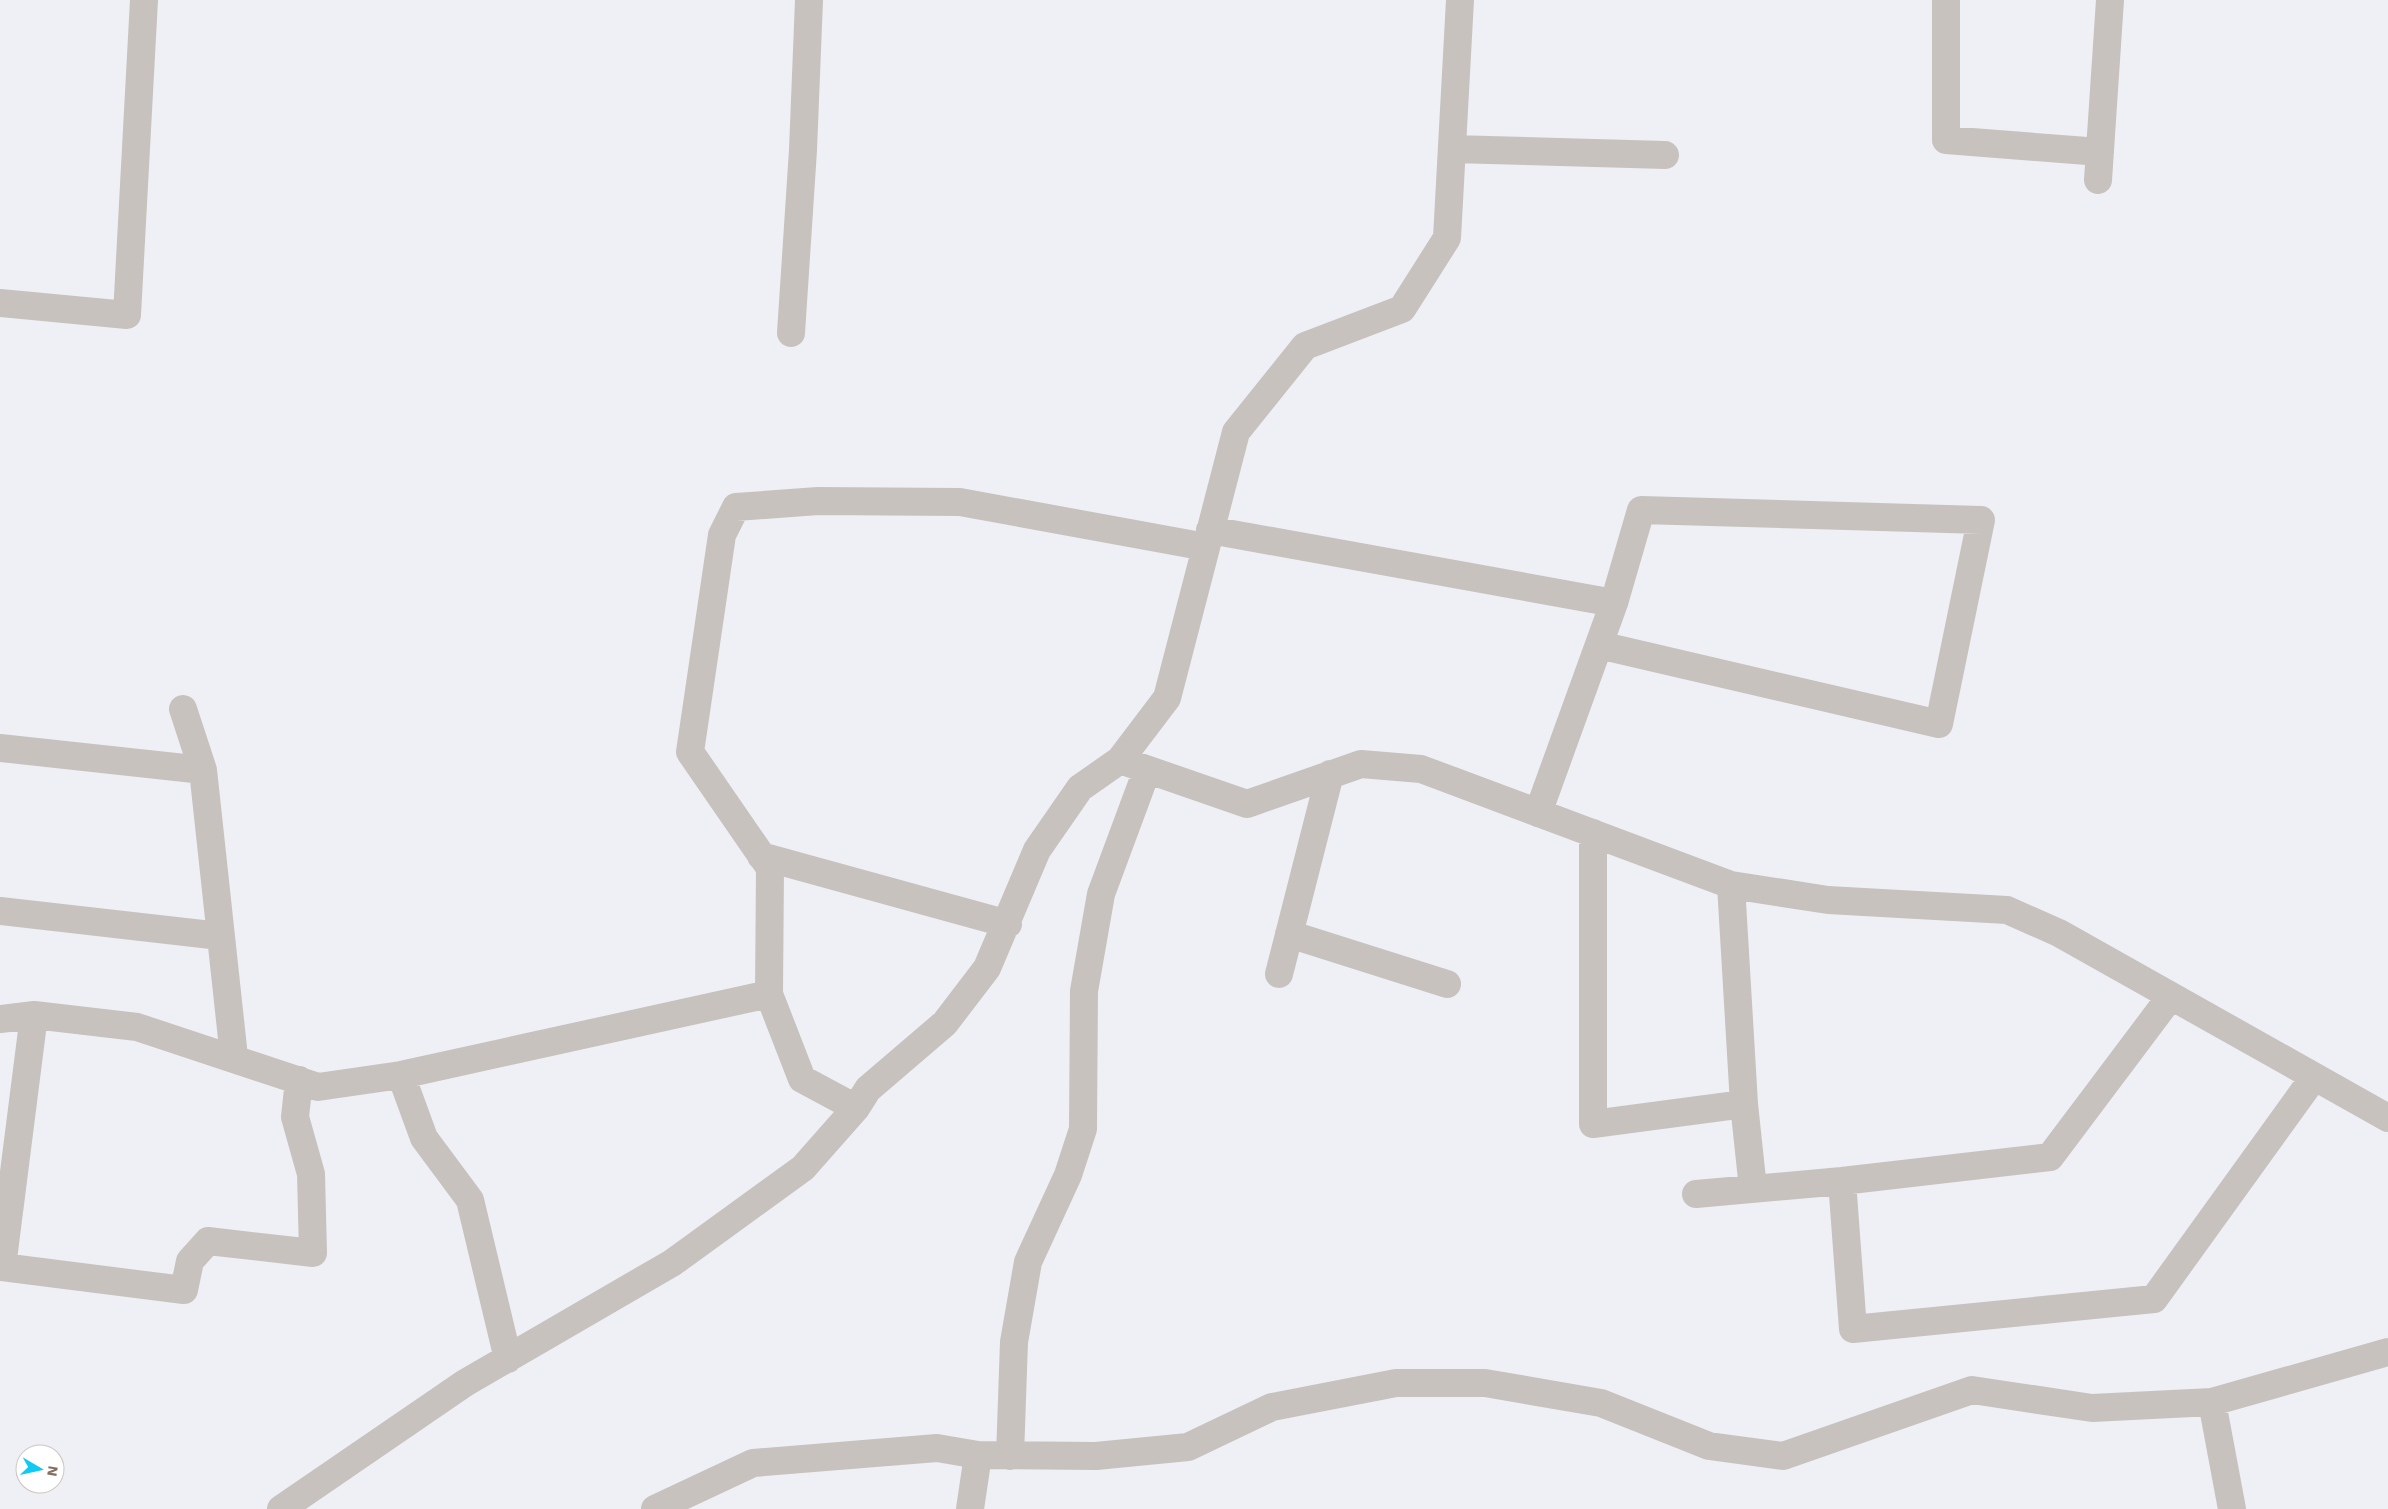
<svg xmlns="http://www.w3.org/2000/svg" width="2388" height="1509" font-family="'Work Sans',sans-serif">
	<rect width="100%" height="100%" fill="#eff0f5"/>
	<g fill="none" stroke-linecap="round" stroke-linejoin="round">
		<path stroke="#c7c2be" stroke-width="28" d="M 1946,0 L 1946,140 L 2100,152
			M 1452,149 L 1665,155
			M 2098,180 L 2110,0
			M 0,303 L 127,315 L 144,0
			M 791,333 L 803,150 L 809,0
			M 1210,530 L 1614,603
			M 183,709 L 203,770 L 234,1057
			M 0,748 L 203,770
			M 1120,760 L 1247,804 L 1361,764 L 1421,769 L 1731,885 L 1828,900 L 2007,910 L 2059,933 L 2388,1118
			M 1538,813 L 1614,603 L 1641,510 L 1981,520 L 1939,724 L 1599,645
			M 1593,833 L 1593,1124 L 1744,1104
			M 761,856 L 1008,924
			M 1731,885 L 1744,1104 L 1753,1189
			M 0,911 L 220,936
			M 1289,934 L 1447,984
			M 1279,974 L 1330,774
			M 34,1015 L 2,1267 L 184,1290 L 190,1261 L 208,1241 L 313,1253 L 311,1174 L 295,1117 L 299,1080
			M 0,1019 L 34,1015 L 137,1027 L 318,1087 L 401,1075 L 769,994
			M 401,1075 L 424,1138 L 470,1200 L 508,1359
			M 856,1108 L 802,1079 L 769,994 L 770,868 L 690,752 L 722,535 L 736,507 L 818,501 L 960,502 L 1206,547
			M 1842,1181 L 1853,1329 L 2154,1299 L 2314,1077
			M 1696,1194 L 1842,1181 L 2050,1157 L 2171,996
			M 2212,1402 L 2232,1509
			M 1010,1456 L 1014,1342 L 1028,1262 L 1068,1175 L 1083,1129 L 1084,991 L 1101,894 L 1147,770
			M 281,1509 L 465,1383 L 672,1263 L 803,1168 L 856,1108 L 868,1089 L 945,1023 L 987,968 L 1037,850 L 1080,788 L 1120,760 L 1167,698 L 1236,432 L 1305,346 L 1402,309 L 1447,238 L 1460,0
			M 655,1509 L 753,1463 L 937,1448 L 978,1455 L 1096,1456 L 1188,1447 L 1272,1407 L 1396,1383 L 1485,1383 L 1601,1403 L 1709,1446 L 1783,1456 L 1972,1390 L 2092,1408 L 2212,1402 L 2388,1352
			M 970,1509 L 978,1455"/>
	</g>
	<g transform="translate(40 1469) rotate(99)"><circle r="24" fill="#ffffff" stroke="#cec5bf"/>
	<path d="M0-4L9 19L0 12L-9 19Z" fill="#10c9f4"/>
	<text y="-8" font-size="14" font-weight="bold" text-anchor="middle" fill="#846f60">N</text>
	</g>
</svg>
